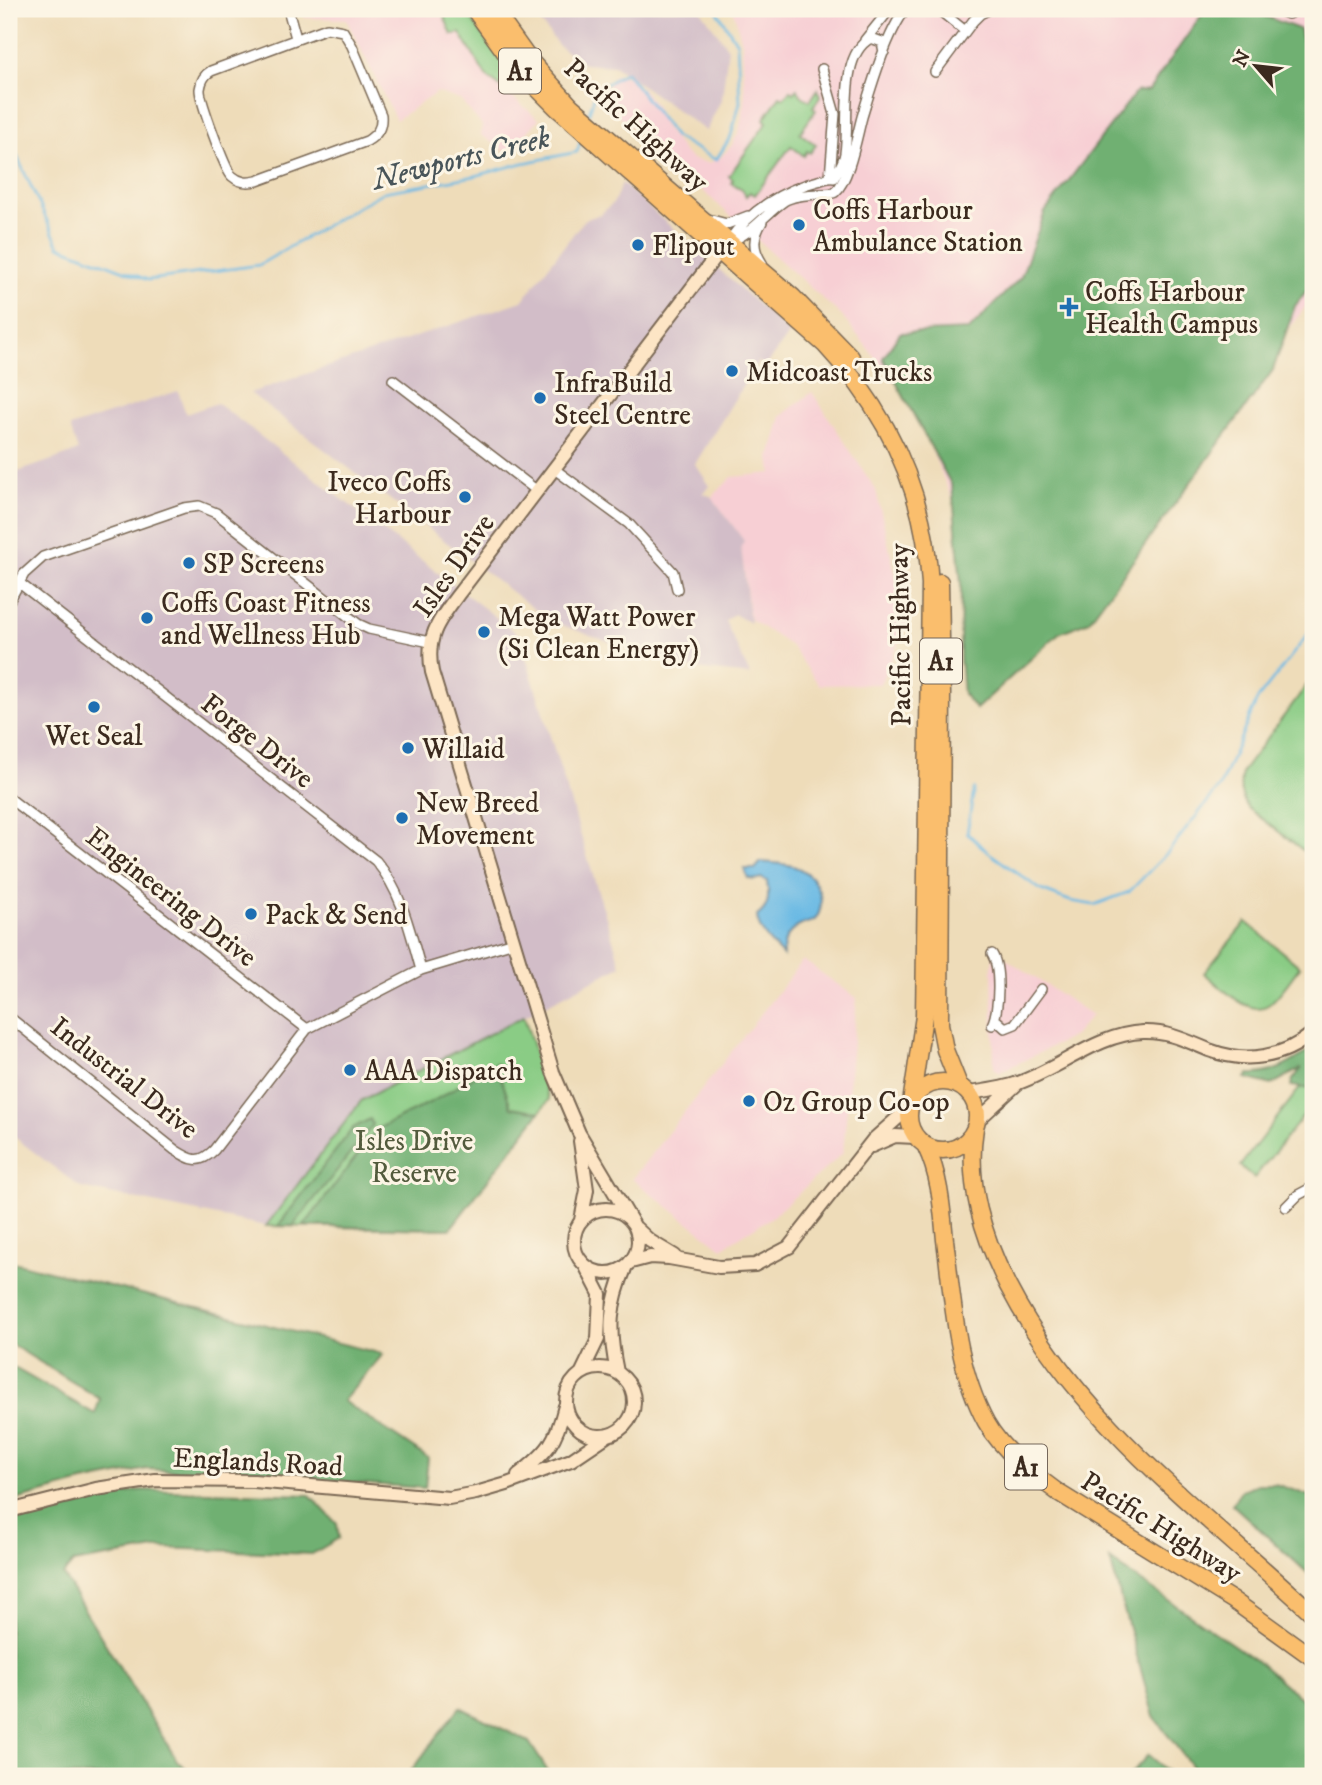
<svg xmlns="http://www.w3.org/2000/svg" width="1322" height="1785" font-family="'IM FELL DW Pica',serif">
	<rect width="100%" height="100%" fill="#fcf5e5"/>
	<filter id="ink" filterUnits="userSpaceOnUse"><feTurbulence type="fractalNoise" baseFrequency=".0143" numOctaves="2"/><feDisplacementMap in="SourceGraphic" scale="14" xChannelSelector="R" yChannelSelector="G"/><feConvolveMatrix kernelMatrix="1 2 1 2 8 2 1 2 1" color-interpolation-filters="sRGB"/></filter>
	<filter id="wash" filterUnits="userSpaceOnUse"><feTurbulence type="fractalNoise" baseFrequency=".00686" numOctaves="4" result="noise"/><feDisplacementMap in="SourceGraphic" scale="28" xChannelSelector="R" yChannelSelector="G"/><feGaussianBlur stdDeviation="1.57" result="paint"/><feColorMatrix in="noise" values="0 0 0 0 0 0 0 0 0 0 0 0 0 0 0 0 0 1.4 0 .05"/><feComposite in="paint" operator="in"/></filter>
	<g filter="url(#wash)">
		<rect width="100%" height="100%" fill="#eedcb9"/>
		<path fill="#f7cfd4" d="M 302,9 L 447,9 L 486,76 L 539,119 L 509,154 L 481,135 L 482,125 L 460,100 L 437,92 L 396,120 L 346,19 L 305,18 Z
			M 733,9 L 1313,9 L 1313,297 L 1077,606 L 958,512 L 911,403 L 843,317 L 605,103 L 608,87 L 614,75 L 628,77 L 646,93 L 656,107 L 663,125 L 684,152 L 692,159 L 708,163 L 720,158 L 732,145 L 739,131 L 745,102 L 742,43 Z
			M 812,392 L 876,490 L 907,625 L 880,684 L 819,685 L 791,646 L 750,619 L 741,547 L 744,541 L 712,497 L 732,477 L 772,473 L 770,458 L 781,416 Z
			M 994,951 L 1092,1015 L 1074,1036 L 1000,1072 L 994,1068 L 992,967 Z
			M 803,960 L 857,998 L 843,1153 L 772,1217 L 722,1248 L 632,1179 Z"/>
		<path fill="#d2bdc8" d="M 526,9 L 700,9 L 728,48 L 722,98 L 706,131 L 615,66 L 584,64 L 558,45 L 543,25 Z
			M 622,183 L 790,333 L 765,366 L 758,361 L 695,464 L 710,486 L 703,493 L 712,497 L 744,541 L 741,547 L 750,623 L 734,614 L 725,621 L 750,675 L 680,667 L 550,621 L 250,393 L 522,301 L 584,220 L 601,214 L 614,202 Z
			M 178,391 L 186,414 L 217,403 L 519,635 L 621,966 L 362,1100 L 266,1226 L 81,1188 L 9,1133 L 9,475 L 78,451 L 70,427 Z"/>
		<path fill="#8acc85" stroke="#627b52" stroke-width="2" d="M 441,9 L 464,9 L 514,77 L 502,88 L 486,76 L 460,33 L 452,35 Z
			M 797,89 L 802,96 L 810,101 L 818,89 L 820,97 L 813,107 L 816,110 L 800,133 L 816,145 L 810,153 L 807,151 L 804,156 L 791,146 L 755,195 L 750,192 L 746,196 L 742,189 L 731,183 L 733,180 L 729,176 L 767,122 L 764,119 L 780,96 L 784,98 L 790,90 L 793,93 Z
			M 1313,677 L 1313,858 L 1248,808 C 1240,795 1239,787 1242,772 Z
			M 1246,922 L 1300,967 C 1290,979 1280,996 1268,1005 C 1249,1018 1219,985 1204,973 Z
			M 524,1016 L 549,1100 L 450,1229 L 266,1226 L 362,1100 Z
			M 1313,1071 L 1313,1104 L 1254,1178 L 1240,1166 Z"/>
		<path fill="#6fb072" stroke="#556d48" stroke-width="2" d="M 1206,9 L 1252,9 L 1256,13 L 1299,29 L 1304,49 L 1313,59 L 1313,282 L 1295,306 L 1273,370 L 1089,621 L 1059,633 L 976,709 L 963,694 L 960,657 L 961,583 L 952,486 L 883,358 L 900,333 L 969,330 L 1021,277 L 1045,212 L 1136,92 L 1149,90 Z
			M 1313,1047 L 1313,1089 L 1291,1086 L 1292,1081 L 1302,1068 L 1271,1085 L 1246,1078 L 1249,1074 C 1273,1076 1295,1061 1313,1047 Z
			M 496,1063 L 511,1107 L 540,1112 L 450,1229 L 304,1226 L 377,1129 L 435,1100 Z
			M 370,1119 L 373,1125 L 293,1226 L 278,1226 L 353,1128 Z
			M 9,1261 L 383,1354 L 343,1401 L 428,1458 L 425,1488 L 147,1469 L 83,1482 L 9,1502 L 9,1365 L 95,1414 L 100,1399 L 9,1343 Z
			M 1257,1484 L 1275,1484 L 1313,1497 L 1313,1578 L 1232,1504 L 1242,1490 Z
			M 140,1490 L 310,1495 L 337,1524 L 339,1538 L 312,1554 L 161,1548 L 73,1563 L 63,1575 L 178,1762 L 196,1776 L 9,1776 L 9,1522 Z
			M 1110,1560 L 1261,1664 L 1313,1709 L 1313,1776 L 1199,1776 L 1154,1717 Z
			M 460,1707 L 529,1742 L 551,1776 L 407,1776 Z
			M 1148,1755 L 1173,1776 L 1129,1776 Z"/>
		<path fill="#69b9e4" stroke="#527281" stroke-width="2" d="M 761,862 C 773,863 789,863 800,869 C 819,879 828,904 814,921 C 795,925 782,934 783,956 C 773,945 758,932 757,916 C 770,907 769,896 767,881 L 761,878 L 753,880 L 748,878 L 744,869 L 755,869 Z"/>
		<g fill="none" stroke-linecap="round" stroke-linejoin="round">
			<path stroke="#69b9e4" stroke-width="2.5" d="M 589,113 L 596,90 L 626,72 L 675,137 L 716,160 L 731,136 L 740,102 L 737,43 L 716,9
				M 9,146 L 14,150 L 59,246 L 148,280 L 259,265 L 383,192 L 475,176 L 523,163 L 577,152 L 581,139
				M 974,789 L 967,833 L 988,852 L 1041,890 L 1070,901 L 1094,905 L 1129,892 L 1168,852 L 1220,786 L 1257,700 L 1313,628"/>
		</g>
	</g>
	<g filter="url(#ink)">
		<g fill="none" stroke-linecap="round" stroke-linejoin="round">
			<defs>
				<path id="street" d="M 288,9 L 296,38
					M 938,9 L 965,31
					M 1276,9 L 1288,14 L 1300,9
					M 327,28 L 343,31 L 352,46 L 381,115 C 382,128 378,134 367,141 L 257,181 C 248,183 240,183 232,176 C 225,170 199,98 200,89 C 201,81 204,75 211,71 Z
					M 865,40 L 890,9
					M 822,69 L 835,114 L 830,177
					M 935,72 L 973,21 L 980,14 L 990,9
					M 834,178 C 838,170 844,162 845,153 C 850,120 838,55 871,38 L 882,42 L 884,52
					M 708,219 L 727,224 L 748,216
					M 728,242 C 751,235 765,214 784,201 C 800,191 831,196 835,192 C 849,181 857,135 862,117 C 871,87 887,32 906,9
					M 728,242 C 749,211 783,190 818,181 C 824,179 827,177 834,178
					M 762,263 C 752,248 753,237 762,222
					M 393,380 L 536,490
					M 553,468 L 629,524 L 673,572 L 677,589
					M 18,582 L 376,861 C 402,892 410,931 421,970
					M 9,601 L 24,574 L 43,557 L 184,508 L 199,506 L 216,513 L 358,624 L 369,629 L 430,642
					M 9,798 L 307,1029
					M 9,1017 L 175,1150 C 191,1160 199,1165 214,1150 L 307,1029 L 421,970 L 514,942
					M 995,1019 L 1005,1028 L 1015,1024 L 1041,989
					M 992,1025 C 999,1011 1001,968 992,954
					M 1286,1207 L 1298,1195 L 1313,1187"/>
				<path id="secondary" d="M 968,1093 C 984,1091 1000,1089 1015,1084 C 1058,1070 1097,1034 1143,1032 C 1168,1031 1187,1041 1209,1050 C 1246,1064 1283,1058 1313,1033
					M 977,1121 L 1017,1084
					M 580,1141 L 587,1190 L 581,1220
					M 872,1146 L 895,1136 L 915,1137
					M574 1241a32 32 0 1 1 64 0a32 32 0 1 1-64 0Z
					M 632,1222 L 579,1133 L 553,1072 L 432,672 C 425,636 439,620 460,592 L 723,247
					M 636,1228 L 650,1241 L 675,1256
					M 631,1262 L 650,1257 L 669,1258 L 719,1267 L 755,1265 L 789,1247 L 873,1140 L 910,1107
					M566 1402a34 34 0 1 1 68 0a34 34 0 1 1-68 0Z
					M 582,1372 L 598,1339 L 600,1294 L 586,1267
					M 617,1372 C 608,1330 609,1306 626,1266
					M 518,1475 C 548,1452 556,1442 565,1406
					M 9,1511 L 96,1489 L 155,1480 L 254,1481 L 449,1498 L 476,1493 L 507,1484 L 571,1460 L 608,1435"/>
				<path id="highway" d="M 474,9 L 515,66 L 558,109 L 825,345 C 888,412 925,492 930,584 L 924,1016 L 911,1103
					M 493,9 L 528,58 L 571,106 L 793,297 L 851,357
					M 940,582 L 942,694 L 940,1024 L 945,1050 L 959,1085
					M909 1116a34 34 0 1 1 68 0a34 34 0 1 1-68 0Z
					M 975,1128 C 966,1184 983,1236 1008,1286 C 1078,1422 1204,1512 1313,1614
					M 926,1147 C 940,1176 942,1208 945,1240 C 953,1301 956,1367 986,1422 C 1002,1451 1033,1474 1059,1493 L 1234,1601 L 1313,1658"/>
			</defs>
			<use href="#street" stroke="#7a6854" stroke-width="12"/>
			<use href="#secondary" stroke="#7a6854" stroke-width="16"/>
			<use href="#highway" stroke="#7a6854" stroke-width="19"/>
			<use href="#street" stroke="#fff" stroke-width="9"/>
			<use href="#secondary" stroke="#fde5c5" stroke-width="12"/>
			<use href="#highway" stroke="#fabe6d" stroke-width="16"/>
		</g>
	</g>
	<g fill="#1f6fb2" stroke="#fcf5e5" stroke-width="2.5">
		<circle cx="799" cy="225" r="7"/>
		<circle cx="638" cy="245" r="7"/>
		<path d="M1065.5 296.5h7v7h7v7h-7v7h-7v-7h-7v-7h7z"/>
		<circle cx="732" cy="371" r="7"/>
		<circle cx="540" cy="398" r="7"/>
		<circle cx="465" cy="497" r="7"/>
		<circle cx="189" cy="563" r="7"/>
		<circle cx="147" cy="618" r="7"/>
		<circle cx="484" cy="632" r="7"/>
		<circle cx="94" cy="707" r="7"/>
		<circle cx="408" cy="748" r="7"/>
		<circle cx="402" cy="818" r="7"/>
		<circle cx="251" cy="914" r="7"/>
		<circle cx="350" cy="1070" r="7"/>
		<circle cx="749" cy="1101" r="7"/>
	</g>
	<g text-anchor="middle" stroke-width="6" stroke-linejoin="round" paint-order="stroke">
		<g fill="#fcf5e5" stroke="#75675a" stroke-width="2">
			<rect x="499" y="48.5" width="42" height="45" rx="5"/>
			<rect x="920" y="638.5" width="42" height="45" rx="5"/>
			<rect x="1005" y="1444.5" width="42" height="45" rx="5"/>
		</g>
		<g font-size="26" font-weight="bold" fill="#3b2a1e">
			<text x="520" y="80">A1</text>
			<text x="941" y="670">A1</text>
			<text x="1026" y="1476">A1</text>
		</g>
		<g font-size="28" fill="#3b2a1e" stroke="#fcf5e5">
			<text transform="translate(637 124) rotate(42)" y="10">Pacific Highway</text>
			<text transform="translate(453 565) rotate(-55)" y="10">Isles Drive</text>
			<text transform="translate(899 635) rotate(-91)" y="10">Pacific Highway</text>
			<text transform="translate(258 740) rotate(38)" y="10">Forge Drive</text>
			<text transform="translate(172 896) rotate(38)" y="10">Engineering Drive</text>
			<text transform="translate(125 1077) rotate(38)" y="10">Industrial Drive</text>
			<text transform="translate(258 1461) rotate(3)" y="10">Englands Road</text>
			<text transform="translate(1162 1526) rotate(32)" y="10">Pacific Highway</text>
		</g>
		<g font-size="28" fill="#3b2a1e" stroke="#fcf5e5" text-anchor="start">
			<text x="813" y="219">Coffs Harbour<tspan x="813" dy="32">Ambulance Station</tspan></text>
			<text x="652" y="255">Flipout</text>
			<text x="1085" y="301">Coffs Harbour<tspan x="1085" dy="32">Health Campus</tspan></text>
			<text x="746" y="381">Midcoast Trucks</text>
			<text x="554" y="392">InfraBuild<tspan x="554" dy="32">Steel Centre</tspan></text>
			<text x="451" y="491" text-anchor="end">Iveco Coffs<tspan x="451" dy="32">Harbour</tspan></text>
			<text x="203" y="573">SP Screens</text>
			<text x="161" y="612">Coffs Coast Fitness<tspan x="161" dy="32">and Wellness Hub</tspan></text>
			<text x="498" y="626">Mega Watt Power<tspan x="498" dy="32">(Si Clean Energy)</tspan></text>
			<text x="94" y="745" text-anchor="middle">Wet Seal</text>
			<text x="422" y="758">Willaid</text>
			<text x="416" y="812">New Breed<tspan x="416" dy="32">Movement</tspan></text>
			<text x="265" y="924">Pack &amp; Send</text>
			<text x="364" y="1080">AAA Dispatch</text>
			<text x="763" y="1111">Oz Group Co-op</text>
		</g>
		<g font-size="28" fill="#535b3d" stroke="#fcf5e5">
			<text x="414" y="1150">Isles Drive<tspan x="414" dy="32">Reserve</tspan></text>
		</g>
		<g font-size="30" font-style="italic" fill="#495559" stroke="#fcf5e5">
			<text transform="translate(461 158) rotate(-14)" y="10">Newports Creek</text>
		</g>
	</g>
	<rect width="1322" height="1785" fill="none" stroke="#fcf5e5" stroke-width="35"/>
	<g transform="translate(1256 66) rotate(298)" stroke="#fcf5e5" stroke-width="5" paint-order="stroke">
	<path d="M0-5L12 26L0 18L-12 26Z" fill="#3b2a1e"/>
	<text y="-10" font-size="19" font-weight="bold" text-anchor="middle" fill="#3b2a1e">N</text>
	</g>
</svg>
